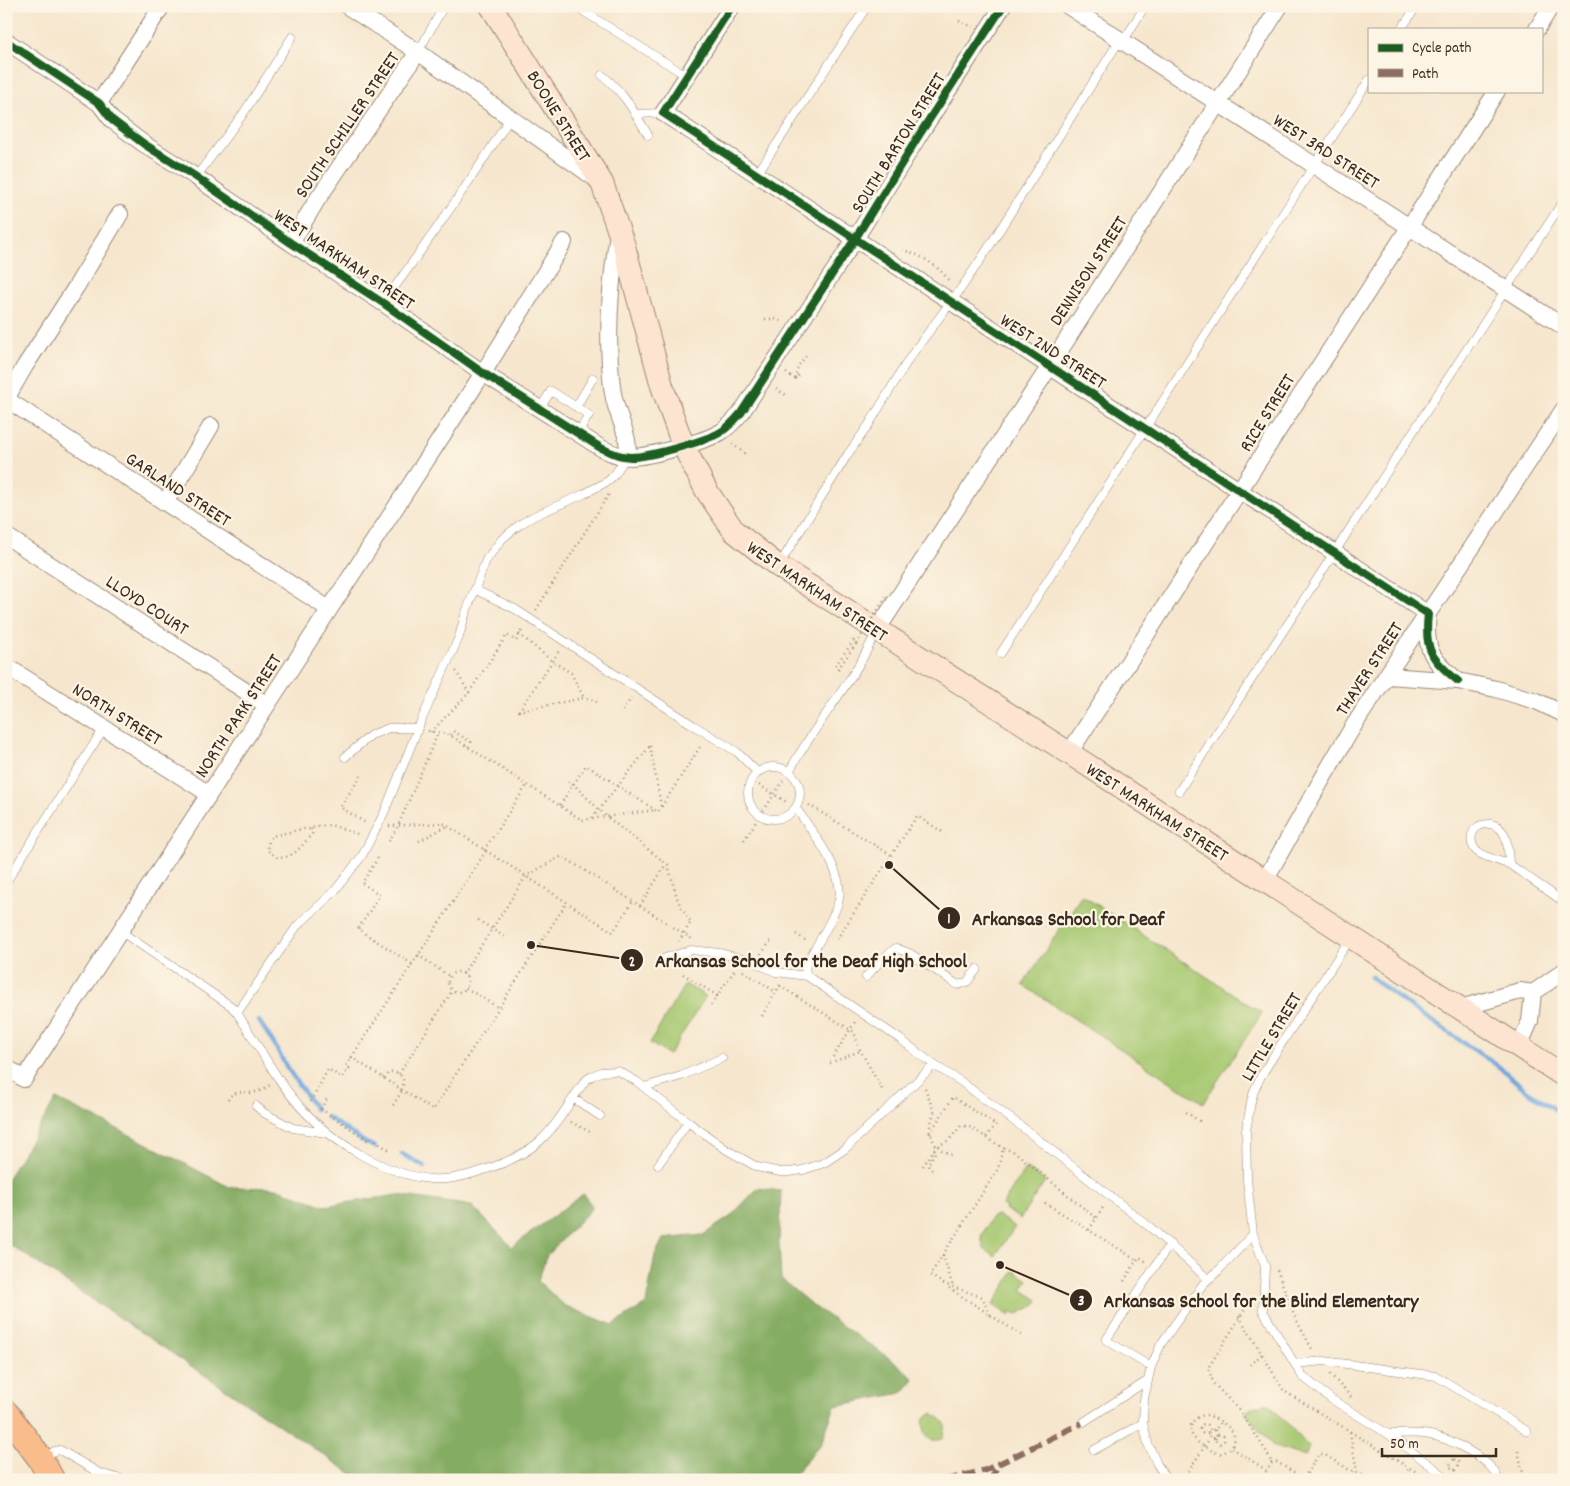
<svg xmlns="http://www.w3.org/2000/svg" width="1570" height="1486" font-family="Dekko,sans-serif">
	<rect width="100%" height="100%" fill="#fcf5e5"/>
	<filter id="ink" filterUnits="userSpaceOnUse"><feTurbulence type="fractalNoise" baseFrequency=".02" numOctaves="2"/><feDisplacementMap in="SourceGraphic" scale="10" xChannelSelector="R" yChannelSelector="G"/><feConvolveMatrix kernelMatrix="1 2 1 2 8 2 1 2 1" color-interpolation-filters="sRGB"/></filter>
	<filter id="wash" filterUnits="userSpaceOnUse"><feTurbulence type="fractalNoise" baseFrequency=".0096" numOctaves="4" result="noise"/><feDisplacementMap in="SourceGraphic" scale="20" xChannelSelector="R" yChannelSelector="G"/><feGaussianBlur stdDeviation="1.12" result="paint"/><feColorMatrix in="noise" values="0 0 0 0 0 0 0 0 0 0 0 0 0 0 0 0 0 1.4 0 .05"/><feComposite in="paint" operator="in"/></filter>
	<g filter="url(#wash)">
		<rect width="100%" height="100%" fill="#f6e6cd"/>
		<path fill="#a6c870" stroke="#707947" d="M 1082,895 L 1262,1013 L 1203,1103 L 1023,985 Z
			M 685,984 L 706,996 L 669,1055 L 650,1043 Z
			M 1026,1168 L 1045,1181 L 1020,1219 L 1005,1209 L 1006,1207 L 1002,1205 Z
			M 997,1215 L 1015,1227 L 995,1256 L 984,1249 L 981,1237 L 991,1218 Z
			M 1014,1271 L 1028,1280 L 1022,1290 L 1038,1300 L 1035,1305 L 1016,1315 L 1012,1312 L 1010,1316 L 993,1305 Z
			M 1268,1403 L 1309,1447 L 1305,1457 L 1273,1446 L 1245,1413 L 1253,1407 Z
			M 932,1413 C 946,1422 947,1422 943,1439 C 926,1443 925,1435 923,1420 Z"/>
		<path fill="#84ac62" stroke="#606b40" d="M 56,1099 L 134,1137 L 229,1187 L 276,1188 L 325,1206 L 397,1195 L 472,1206 L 512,1247 L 583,1194 L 593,1207 L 547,1255 L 538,1281 L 565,1306 L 613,1325 L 646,1304 L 655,1255 L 663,1239 L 703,1235 L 730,1217 L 758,1188 L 781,1191 L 779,1243 L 781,1279 L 812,1305 L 899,1365 L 914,1379 L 902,1393 L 835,1406 L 821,1444 L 789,1480 L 361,1480 L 6,1242 L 6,1181 Z"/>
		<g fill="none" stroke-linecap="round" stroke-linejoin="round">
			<path stroke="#70a7de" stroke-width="4.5" d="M 1371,977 L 1402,1001 L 1498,1066 L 1526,1090 L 1564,1115
				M 259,1021 L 274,1044 L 286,1066 L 316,1110
				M 327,1117 L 366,1143 L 375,1147
				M 402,1154 L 425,1167"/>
		</g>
	</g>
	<g filter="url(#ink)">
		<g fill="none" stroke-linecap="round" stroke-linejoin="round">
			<defs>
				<path id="service" d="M 568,6 L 583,11 L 687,76
					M 1401,29 L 1417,6
					M 418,52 L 444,6
					M 602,75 C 623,91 635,113 648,135
					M 635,114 L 663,113
					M 757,174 L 867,6
					M 196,177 L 243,114 L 292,37
					M 383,303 C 427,243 471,181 510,118
					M 576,407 L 593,378
					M 540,408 L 551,391 L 589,415 L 578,433
					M 779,565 L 848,454 L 868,426 L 910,357 L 962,287 L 987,250 L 1116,46 L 1126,37 L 1145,6
					M 476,590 L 515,609 L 693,725 L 737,752 L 758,773
					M 1001,653 L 1369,80
					M 345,757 L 371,735 L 389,728 L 418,728
					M748 793a26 26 0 1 1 52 0a26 26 0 1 1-52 0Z
					M 789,772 C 815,723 854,682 876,632
					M 1179,791 L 1564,200
					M 796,808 C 811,831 848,874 838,903 C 832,922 818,943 808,960 L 805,968 L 807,976 L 900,1039 L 934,1065 L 960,1081 L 1022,1127 L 1151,1228 L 1208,1279
					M 1491,824 C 1509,828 1508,849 1509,864 C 1499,861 1488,858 1479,853 C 1469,846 1469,832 1479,826 C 1482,824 1487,824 1491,824 Z
					M 1509,864 L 1564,902
					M 6,882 L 104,728
					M 120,931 L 231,1006 L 237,1013 C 259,1046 278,1084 306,1113 C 335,1144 388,1175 431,1179 C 450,1181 472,1174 490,1168 C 508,1162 526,1153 540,1141 C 559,1124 570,1100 586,1080 L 592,1076 L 601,1072 L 618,1071 L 636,1081 L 688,1122 L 727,1150 L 757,1167 L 780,1172 L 789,1172 L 803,1170 L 824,1163 L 845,1149 L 934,1065
					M 1350,939 L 1276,1052 L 1261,1076 L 1254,1091 L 1251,1102 L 1246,1131 L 1247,1180 L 1253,1234 L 1265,1266 L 1263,1311 L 1302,1376 L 1331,1399 L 1388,1434 L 1450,1480
					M 665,958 L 691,950 L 720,953 L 751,961 L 776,972 L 807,976
					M 866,977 L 883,958 L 896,948 L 911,954 L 958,985 L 967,982 L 977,969
					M 237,1013 L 297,926 L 333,893 L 362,856 L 384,813 L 421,721 L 459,637 L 465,615 L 486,560 L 502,539 L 519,525 L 534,516 L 584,494 L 608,481 L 615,474 L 626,457
					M 644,1087 L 681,1076 L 722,1058
					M 573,1098 L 600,1116
					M 256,1106 L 264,1113 L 293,1128 L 327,1133
					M 658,1165 L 688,1122
					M 1295,1364 L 1324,1361 L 1436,1376 L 1527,1431
					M 1151,1367 L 1106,1340 L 1170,1244
					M 1082,1423 L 1147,1381
					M 1388,1434 C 1401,1434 1417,1432 1430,1435 C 1449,1438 1494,1460 1498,1480
					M 1094,1450 L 1143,1423
					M 43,1457 L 55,1451 L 60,1450 L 99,1473 L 125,1480
					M 1167,1480 L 1157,1464 L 1148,1444 L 1143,1423 L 1144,1399 L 1151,1367 L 1161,1344 L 1203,1284 L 1218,1271 L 1253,1234"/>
				<path id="minor" d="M 347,6 L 418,52 L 596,179
					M 732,6 L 663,113 L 1428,614 C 1424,650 1431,659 1458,681
					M 1068,6 L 1564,327
					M 1537,29 L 1551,6
					M 6,41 L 99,103 L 112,120 L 144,144 L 196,177 L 291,243 L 383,303 L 483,373 L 601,448 C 611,453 620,457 631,457 C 649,457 706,441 721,432 C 729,427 735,420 741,413 L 855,239 L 921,132 L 1003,6
					M 99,103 L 162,6
					M 120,214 L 76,287 L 25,366 L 6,399 L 329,609
					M 618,234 C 610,284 606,336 612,386 C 613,395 615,404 618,412 C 623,428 630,440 627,456
					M 291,243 L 317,200 L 418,52
					M 165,503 L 211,426
					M 6,536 L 267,705
					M 877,630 L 1050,366 L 1280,6
					M 6,666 L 209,794
					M 1388,676 L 1458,681 L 1496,689 L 1536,701 L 1564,714
					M 1069,753 L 1143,640 L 1497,91
					M 1265,880 C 1295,827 1324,774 1356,722 C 1391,668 1427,615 1463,561 C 1497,510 1530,459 1564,409
					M 1461,1008 L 1520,991 L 1533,993 L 1564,971
					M 1519,1047 L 1530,1021 L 1533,993
					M 6,1067 L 24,1079 L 483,373 L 564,242"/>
				<path id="secondary" d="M 491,6 L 602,183 L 624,246 L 662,386 L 670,409 L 683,445 L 706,490 L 734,531 L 778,566 L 1069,753 L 1564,1076"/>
				<path id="primary" d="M 6,1413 L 40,1458 L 52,1480"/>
			</defs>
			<use href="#service" stroke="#988876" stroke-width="9"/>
			<use href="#minor" stroke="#988876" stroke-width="18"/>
			<use href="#secondary" stroke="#988876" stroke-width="24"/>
			<use href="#primary" stroke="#988876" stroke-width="27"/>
			<path stroke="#988876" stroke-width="2.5" stroke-dasharray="1 4" stroke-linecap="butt" d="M 959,21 L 973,27
				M 902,250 C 920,254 939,266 950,282
				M 765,319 L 775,319 L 782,322
				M 786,373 L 796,379 L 800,373
				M 795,379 L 798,366 L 807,355
				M 776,389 L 786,395
				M 732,444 L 746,454
				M 536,610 L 609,494
				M 519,634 L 552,661 L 571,673 L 584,698
				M 838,669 L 835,666 L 854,640
				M 838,669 L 856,644
				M 456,671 L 469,693
				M 518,711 L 583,698 L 589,698 L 598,703
				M 519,711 L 559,651
				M 623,711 L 631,698
				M 428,731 L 448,734 L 582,820 L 656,810
				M 431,732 L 468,694 L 507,635 L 516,641 L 523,628
				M 451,735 L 453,731 L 471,742 L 468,747
				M 650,746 L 661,806
				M 361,776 L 340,807 L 366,823
				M 568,781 L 573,784 L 607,817 L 668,865 L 678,901 L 691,922 L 679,941
				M 759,785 L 788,803
				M 560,805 L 586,765 L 658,812 L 702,744
				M 809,805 L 891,855
				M 592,818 L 650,746
				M 389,826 L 443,823 L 613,932 L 633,901
				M 311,829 L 313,831 L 312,834 C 301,846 296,857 278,858 L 267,850 L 269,841 L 272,836 L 303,829 L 311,829 L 316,826 L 331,825 L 360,835
				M 744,840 L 783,781
				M 389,841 L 398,826 L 438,733
				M 419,841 L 447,826
				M 484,850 L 527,785
				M 378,858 L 362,883 L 380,895 L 358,929 L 412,964
				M 640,906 L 666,864
				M 478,920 L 506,938
				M 796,934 L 808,942
				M 837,939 L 917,816 L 944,833
				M 761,954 L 772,939
				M 418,955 L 449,976
				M 743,971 L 776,992
				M448 982a10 10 0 1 1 20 0a10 10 0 1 1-20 0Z
				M 463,974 L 526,876 L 562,856 L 692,939
				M 683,974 L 718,996
				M 780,986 L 854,1032 L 859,1048 L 883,1091
				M 466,988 L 499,1008
				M 711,1005 L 736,968
				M 762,1016 L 780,985
				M 351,1057 L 433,1110 L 567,902
				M 833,1057 L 855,1022
				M 830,1063 L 860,1051
				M 399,1074 L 452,991
				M 383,1078 L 390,1072 C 401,1072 407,1080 401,1090
				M 925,1088 L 934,1112 L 929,1130 L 936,1147
				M 228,1100 C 234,1088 244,1095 255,1092 C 260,1091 266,1088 270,1085
				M 311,1102 L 328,1069 L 342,1078 L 349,1068 L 346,1066 L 486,851
				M 393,1105 L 402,1091
				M 321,1109 L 368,1140 L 370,1138 L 391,1151
				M 321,1109 L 328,1097
				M 1186,1112 L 1199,1121 L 1197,1123
				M 571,1122 L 592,1133
				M 930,1133 L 953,1097 L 996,1125
				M 986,1137 L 996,1125
				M 938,1146 L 942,1150 L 953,1156
				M 923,1166 L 936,1147 L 949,1140 L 961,1126 L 968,1126 L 1003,1148 L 1015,1152 L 1097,1219
				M 932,1170 L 929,1168 L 928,1164 L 936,1151 L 934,1149
				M 1045,1203 L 1137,1260
				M 1089,1230 L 1104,1206
				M 943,1255 L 953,1287
				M 1277,1270 L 1294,1315 L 1313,1351
				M 1124,1281 L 1139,1257 L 1147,1262
				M 949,1288 L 1021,1335
				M 1247,1306 L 1208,1368 L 1214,1384 L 1240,1411 L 1266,1451 L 1272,1463
				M 990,1315 L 982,1297 L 944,1284 L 930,1275 L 998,1169 L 1003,1148
				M 1239,1316 L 1284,1391 L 1426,1478
				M 1250,1365 L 1262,1354
				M 1330,1374 L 1351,1397
				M 1206,1415 C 1214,1417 1224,1423 1230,1429 C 1239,1437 1233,1450 1222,1453 C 1217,1454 1212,1451 1208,1448 C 1203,1446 1198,1443 1195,1439 C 1185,1428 1193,1416 1206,1415 Z
				M1200 1429a5 5 0 1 1 10 0a5 5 0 1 1-10 0Z
				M 1215,1430 L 1217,1436 L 1214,1438 L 1210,1438 L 1208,1435 L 1209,1432 L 1213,1430 L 1215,1430 L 1221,1422
				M 1350,1432 L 1357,1472
				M1215.5 1439a4.5 4.5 0 1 1 9 0a4.5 4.5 0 1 1-9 0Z
				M 1232,1448 L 1266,1470
				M 1518,1451 L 1524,1478
				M 1454,1459 L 1460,1463 L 1455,1470 L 1449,1466 Z
				M 1304,1478 L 1318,1456 L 1321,1454 L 1325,1455 L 1348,1469 L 1373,1480
				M 1183,1480 L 1210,1438
				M 1260,1480 L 1272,1463 L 1277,1462 L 1306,1480
				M 1350,1480 L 1357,1473
				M 1407,1480 L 1406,1474 L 1409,1468"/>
			<use href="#service" stroke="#fff" stroke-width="8"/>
			<use href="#minor" stroke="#fff" stroke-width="16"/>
			<use href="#secondary" stroke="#fde4d1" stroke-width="22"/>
			<use href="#primary" stroke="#fabc8b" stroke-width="25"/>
			<path stroke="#988876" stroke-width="2.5" stroke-dasharray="1 4" stroke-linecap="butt" d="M 856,644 L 886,597"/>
			<path stroke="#8d6e63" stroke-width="6" stroke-dasharray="12 6" stroke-linecap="butt" d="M 946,1480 L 986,1470 L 1082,1423
				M 991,1480 L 998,1465"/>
			<defs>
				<path id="cycleway" d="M 732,6 L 663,113 L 1428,614 C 1424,650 1431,659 1458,681
					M 6,41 L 99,103 L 112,120 L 144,144 L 196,177 L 291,243 L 383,303 L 483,373 L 601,448 C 611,453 620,457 631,457 C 649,457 706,441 721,432 C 729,427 735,420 741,413 L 855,239 L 921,132 L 1003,6"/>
			</defs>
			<use href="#cycleway" stroke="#fcf5e5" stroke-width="11"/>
			<use href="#cycleway" stroke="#1b5e20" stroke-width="8"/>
		</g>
	</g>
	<g text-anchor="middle" stroke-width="4.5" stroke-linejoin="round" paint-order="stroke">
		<g font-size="19" fill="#3b2a1e" stroke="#fcf5e5">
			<text transform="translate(560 115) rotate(58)" y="7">BOONE STREET</text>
			<text transform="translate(346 124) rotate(-56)" y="7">SOUTH SCHILLER STREET</text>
			<text transform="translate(897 142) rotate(-58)" y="7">SOUTH BARTON STREET</text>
			<text transform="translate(1327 150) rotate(33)" y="7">WEST 3RD STREET</text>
			<text transform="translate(345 258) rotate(34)" y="7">WEST MARKHAM STREET</text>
			<text transform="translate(1087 270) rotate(-57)" y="7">DENNISON STREET</text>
			<text transform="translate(1054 350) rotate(33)" y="7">WEST 2ND STREET</text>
			<text transform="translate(1266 412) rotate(-58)" y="7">RICE STREET</text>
			<text transform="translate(179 488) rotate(33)" y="7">GARLAND STREET</text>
			<text transform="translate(818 590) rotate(34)" y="7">WEST MARKHAM STREET</text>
			<text transform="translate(148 604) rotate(33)" y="7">LLOYD COURT</text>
			<text transform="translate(1368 668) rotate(-57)" y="7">THAYER STREET</text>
			<text transform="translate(118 713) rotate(32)" y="7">NORTH STREET</text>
			<text transform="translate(237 715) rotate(-57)" y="7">NORTH PARK STREET</text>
			<text transform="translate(1158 811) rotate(33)" y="7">WEST MARKHAM STREET</text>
			<text transform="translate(1270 1036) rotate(-59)" y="7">LITTLE STREET</text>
		</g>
	</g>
	<path fill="none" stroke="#3b2a1e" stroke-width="2" d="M889 865L949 918M531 945L632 960M1000 1265L1081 1300"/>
	<g fill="#3b2a1e" stroke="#fcf5e5" stroke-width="2">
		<circle cx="889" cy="865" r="5"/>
		<circle cx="531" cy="945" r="5"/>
		<circle cx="1000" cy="1265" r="5"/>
		<circle cx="949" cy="918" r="12"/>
		<circle cx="632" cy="960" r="12"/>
		<circle cx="1081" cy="1300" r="12"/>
	</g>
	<g font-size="15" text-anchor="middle" font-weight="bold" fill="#fff">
		<text x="949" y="923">1</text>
		<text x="632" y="966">2</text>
		<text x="1081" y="1305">3</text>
	</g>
	<g font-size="20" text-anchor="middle" font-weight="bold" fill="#3b2a1e" stroke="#fcf5e5" stroke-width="4.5" stroke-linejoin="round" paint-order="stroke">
		<text x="1068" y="925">Arkansas School for Deaf</text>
		<text x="811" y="967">Arkansas School for the Deaf High School</text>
		<text x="1261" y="1307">Arkansas School for the Blind Elementary</text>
	</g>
	<rect width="1570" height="1486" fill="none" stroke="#fcf5e5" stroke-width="25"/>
	<rect x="1368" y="28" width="175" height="65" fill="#fcf5e5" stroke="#afa495"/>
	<rect x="1378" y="44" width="25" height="8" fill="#1b5e20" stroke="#afa495"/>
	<text x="1412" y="52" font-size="15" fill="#3b2a1e">Cycle path</text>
	<rect x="1378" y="69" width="25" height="8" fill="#8d6e63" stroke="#afa495"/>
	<text x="1412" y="78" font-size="15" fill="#3b2a1e">Path</text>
	<path d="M1382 1448v8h114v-8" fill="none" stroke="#3b2a1e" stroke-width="2.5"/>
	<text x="1390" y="1448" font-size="15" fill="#3b2a1e" stroke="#fcf5e5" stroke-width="4" paint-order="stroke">50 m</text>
</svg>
